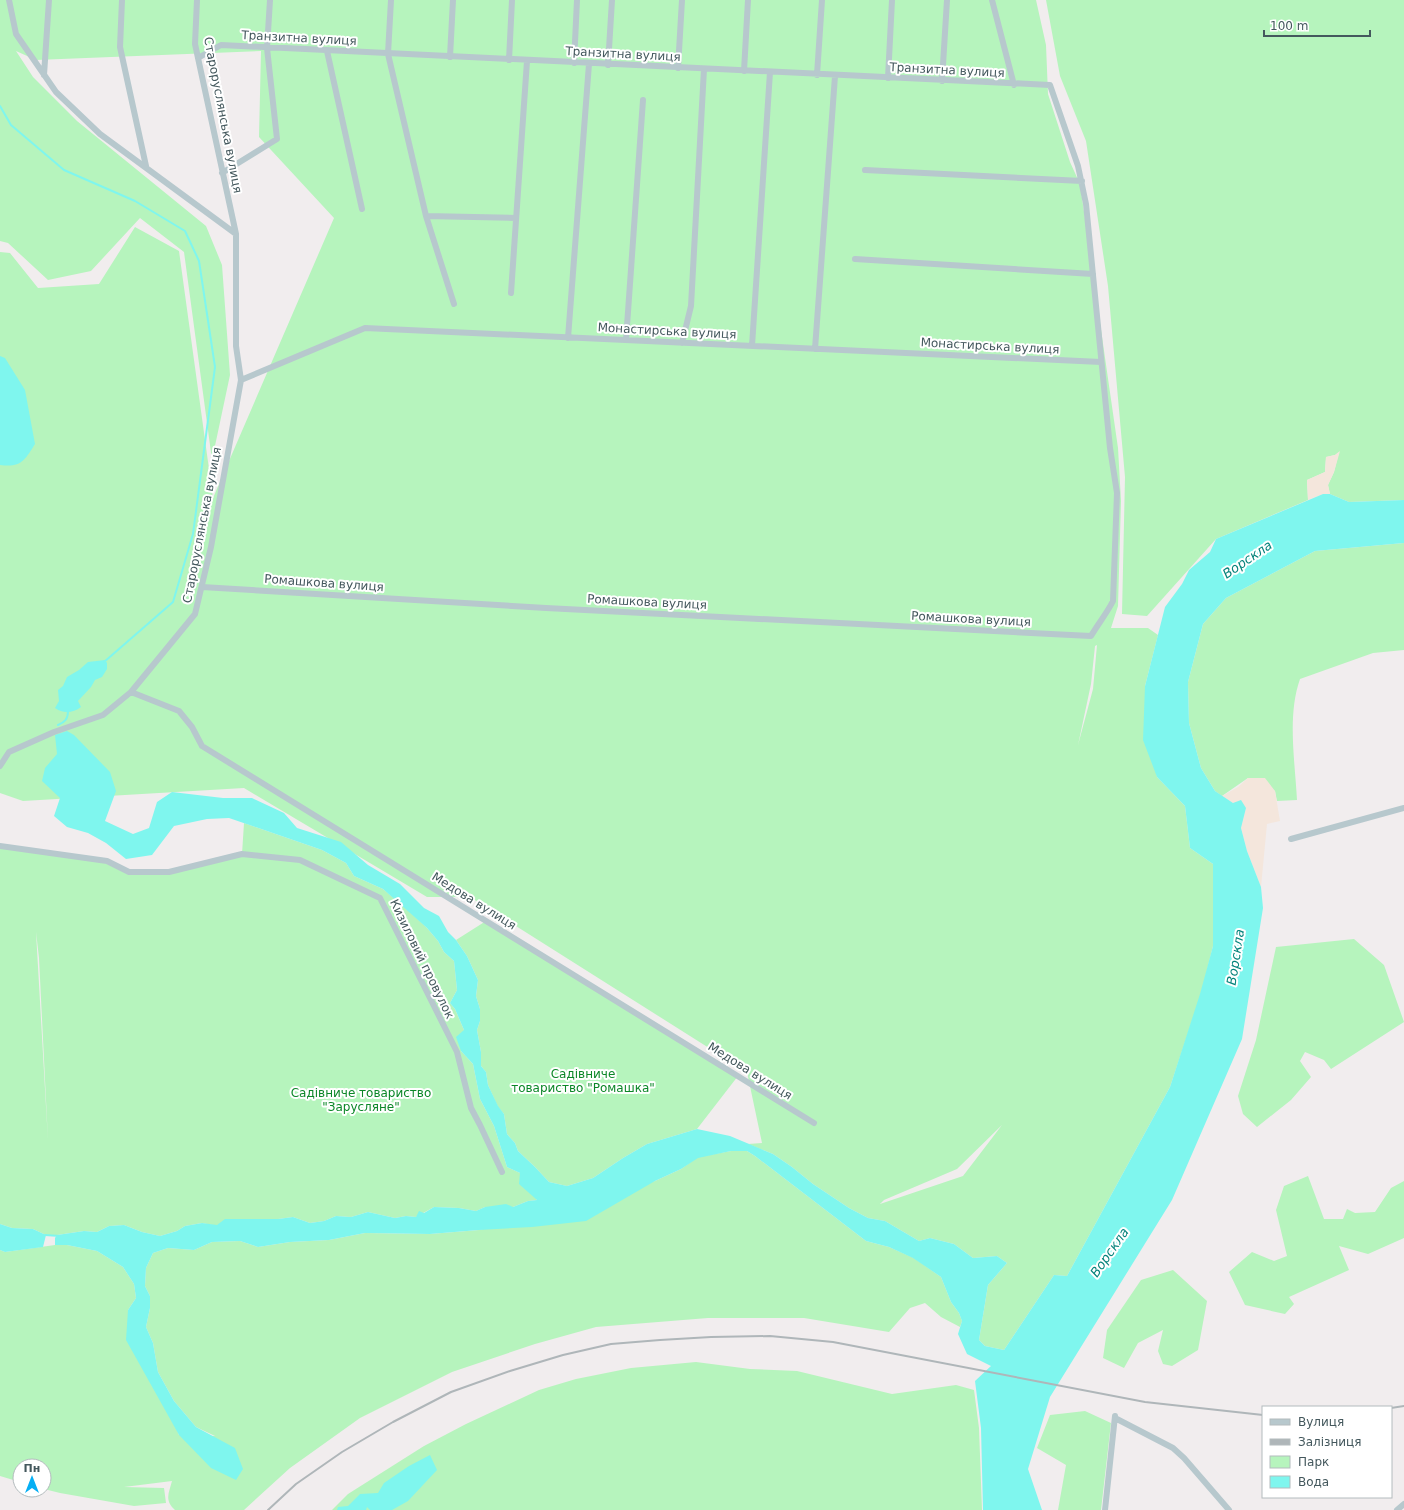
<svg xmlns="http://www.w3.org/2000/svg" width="1404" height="1510" font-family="'DejaVu Sans',sans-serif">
	<rect width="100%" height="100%" fill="#f1edee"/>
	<path fill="#b6f4bd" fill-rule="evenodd" d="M 0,0 L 1036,0 L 1046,45 L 1048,94 L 1070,162 L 1080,184 L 1118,448 L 1121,501 L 1118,606 L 1111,628 L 1148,628 L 1158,635 L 1145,686 L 1157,777 L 1185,806 L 1190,848 L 1213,864 L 1213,946 L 1201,994 L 1170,1087 L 1067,1276 L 1054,1275 L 1004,1350 L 985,1346 L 979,1340 L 988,1285 L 1007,1263 L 997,1256 L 973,1258 L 954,1244 L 930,1238 L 919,1241 L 885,1221 L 868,1218 L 849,1208 L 813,1184 L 792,1167 L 773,1154 L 748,1144 L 762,1143 L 747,1072 L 470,897 L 427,897 L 244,788 L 23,801 L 0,793 L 0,252 L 10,253 L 38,288 L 99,284 L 135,227 L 179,251 L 213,498 L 334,218 L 259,137 L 261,51 L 36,60 L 16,51 L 33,77 L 77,121 L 206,226 L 222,265 L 230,375 L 212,460 L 184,252 L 140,218 L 91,271 L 48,280 L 8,243 L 0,241 ZM 1097,645 L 1093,689 L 1078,745 L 1091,684 L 1095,646 ZM 1002,1125 L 963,1176 L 880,1204 L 884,1200 L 957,1169 Z
		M 1046,0 L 1404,0 L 1404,500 L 1349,502 L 1330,494 L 1328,485 L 1334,472 L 1339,452 L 1335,455 L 1326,457 L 1325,472 L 1307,480 L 1308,500 L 1216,539 L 1147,616 L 1122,614 L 1125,477 L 1108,286 L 1086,141 L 1060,76 Z
		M 1404,543 L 1404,650 L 1373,653 L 1300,679 C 1287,716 1295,761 1297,800 L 1277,801 L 1275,791 L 1248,778 L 1222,796 L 1215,791 L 1201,768 L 1189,723 L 1188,682 L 1203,624 L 1226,598 L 1315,551 Z
		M 244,823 L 322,850 L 346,863 L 354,876 L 383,889 L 409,911 L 427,928 L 438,941 L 444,952 L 454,961 L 457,990 L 450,1003 L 455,1009 L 464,1030 L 461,1051 L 473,1064 L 480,1099 L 494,1126 L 507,1167 L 520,1173 L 537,1200 L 528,1201 L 513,1207 L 485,1207 L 476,1211 L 459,1208 L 434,1207 L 416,1217 L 406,1216 L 395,1218 L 368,1212 L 351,1217 L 336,1216 L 324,1221 L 310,1223 L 293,1217 L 278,1219 L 258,1219 L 217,1226 L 202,1223 L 185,1226 L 177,1231 L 160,1236 L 142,1232 L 124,1225 L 109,1226 L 97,1232 L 84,1231 L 57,1235 L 46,1235 L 33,1229 L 12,1228 L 0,1224 L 0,846 L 107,861 L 129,872 L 169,872 L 242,854 ZM 36,932 L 39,958 L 48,1141 Z
		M 486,921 L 738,1076 L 697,1129 L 647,1144 L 623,1158 L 593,1178 L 567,1186 L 549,1182 L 535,1167 L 518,1151 L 515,1143 L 507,1134 L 504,1114 L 498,1107 L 488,1085 L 486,1072 L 481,1066 L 481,1052 L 477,1030 L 480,1021 L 480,1009 L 476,996 L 478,980 L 467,956 L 456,940 Z
		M 1354,939 L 1384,965 L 1404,1022 L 1331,1069 L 1324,1060 L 1305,1052 L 1300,1061 L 1311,1077 L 1291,1100 L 1257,1127 L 1243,1114 L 1238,1096 L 1256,1040 L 1276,947 Z
		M 731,1151 L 747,1151 L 755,1156 L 866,1241 L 889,1247 L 914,1258 L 941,1277 L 951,1302 L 959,1313 L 962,1321 L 960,1327 L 941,1317 L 925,1303 L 910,1308 L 889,1332 L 804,1318 L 708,1318 L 596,1327 L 535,1344 L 452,1372 L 360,1418 L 290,1468 L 244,1510 L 175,1510 C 164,1500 169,1493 172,1481 L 124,1487 L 164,1488 L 166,1503 L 134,1506 L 60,1493 L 44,1489 L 44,1466 L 20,1466 L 20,1482 L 0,1476 L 0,1250 L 5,1252 L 55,1245 L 67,1245 L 97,1251 L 123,1267 L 134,1284 L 136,1298 L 128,1310 L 179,1435 L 215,1436 L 196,1427 L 174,1401 L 158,1372 L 153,1343 L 146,1327 L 150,1308 L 150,1296 L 145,1286 L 146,1268 L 153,1253 L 168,1248 L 194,1250 L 212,1242 L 240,1241 L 258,1247 L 290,1242 L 329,1240 L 365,1233 L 430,1234 L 479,1230 L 655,1181 L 681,1169 L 698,1157 Z
		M 1308,1176 L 1324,1219 L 1343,1219 L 1347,1209 L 1355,1213 L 1375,1212 L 1391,1188 L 1404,1181 L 1404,1238 L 1368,1254 L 1339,1246 L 1349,1270 L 1289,1297 L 1294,1304 L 1285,1314 L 1245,1305 L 1229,1272 L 1252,1252 L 1274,1261 L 1287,1256 L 1276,1210 L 1284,1186 Z
		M 1173,1270 L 1207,1301 L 1198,1350 L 1172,1366 L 1163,1364 L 1158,1351 L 1163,1330 L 1138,1343 L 1124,1368 L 1103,1358 L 1107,1330 L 1141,1280 Z
		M 696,1362 L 750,1369 L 797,1371 L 892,1394 L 956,1385 L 974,1390 L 979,1428 L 982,1510 L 332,1510 L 348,1494 L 424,1446 L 466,1424 L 539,1390 L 576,1379 L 631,1368 Z
		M 1085,1411 L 1111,1423 L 1101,1510 L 1058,1510 L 1066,1465 L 1037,1448 L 1050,1415 Z"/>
	<path fill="#f4e6dc" d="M 1340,451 L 1334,472 L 1328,485 L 1330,494 L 1323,494 L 1308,500 L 1307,480 L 1325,472 L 1326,457 L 1335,455 Z
		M 1248,778 L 1265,778 L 1275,791 L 1280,821 L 1267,824 L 1261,887 L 1247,851 L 1241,828 L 1246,808 L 1233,803 L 1222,796 L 1238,787 Z"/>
	<path fill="#7ff6ee" d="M 0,356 L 5,358 L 25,390 L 35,444 C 25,460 21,468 0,465 Z
		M 1323,494 L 1330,494 L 1349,502 L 1404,500 L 1404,543 L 1315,551 L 1226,598 L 1203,624 L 1188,682 L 1189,723 L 1201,768 L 1215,791 L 1233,803 L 1241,800 L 1246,808 L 1241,828 L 1247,851 L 1261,887 L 1263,908 L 1242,1039 L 1172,1200 L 1050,1397 L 1028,1469 L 1042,1510 L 983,1510 L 981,1428 L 975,1381 L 991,1366 L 967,1354 L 958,1334 L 962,1321 L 959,1313 L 951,1302 L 941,1277 L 913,1258 L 889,1247 L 866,1241 L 755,1156 L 747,1151 L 731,1151 L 698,1158 L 681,1169 L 655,1181 L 586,1221 L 532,1227 L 479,1230 L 430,1234 L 365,1233 L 329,1240 L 290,1242 L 258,1247 L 240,1241 L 212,1242 L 194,1250 L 168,1248 L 153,1253 L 146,1268 L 145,1286 L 150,1296 L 150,1308 L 146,1327 L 153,1343 L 158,1372 L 174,1401 L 196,1427 L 235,1448 L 243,1469 L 236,1480 L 211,1468 L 179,1435 L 126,1340 L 128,1310 L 136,1298 L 134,1284 L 123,1267 L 97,1251 L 67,1245 L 55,1245 L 55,1238 L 57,1235 L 84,1231 L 97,1232 L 109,1226 L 124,1225 L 142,1232 L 160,1236 L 177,1231 L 185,1226 L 202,1223 L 217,1225 L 225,1219 L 278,1219 L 293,1217 L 310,1223 L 324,1221 L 336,1216 L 351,1217 L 368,1212 L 395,1218 L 406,1216 L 416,1217 L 419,1211 L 424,1213 L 434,1207 L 459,1208 L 476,1211 L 485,1207 L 506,1204 L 513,1207 L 528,1201 L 537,1200 L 519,1184 L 520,1173 L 507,1167 L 494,1126 L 480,1099 L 473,1064 L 461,1051 L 456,1037 L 464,1030 L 455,1009 L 450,1003 L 457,990 L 454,961 L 444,952 L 438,941 L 427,928 L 383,889 L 354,876 L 346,863 L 322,850 L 229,818 L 207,819 L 174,826 L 152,855 L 126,859 L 106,843 L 88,833 L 67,827 L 54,816 L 60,798 L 42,781 L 45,768 L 57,754 L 55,735 L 67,731 L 74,735 L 110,772 L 116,791 L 105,821 L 133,834 L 149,828 L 157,802 L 172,792 L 223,798 L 252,798 L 284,813 L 297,828 L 341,842 L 368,865 L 400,884 L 424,908 L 439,916 L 448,932 L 456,940 L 467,956 L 478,980 L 476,996 L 480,1009 L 480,1021 L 477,1030 L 481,1052 L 481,1066 L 486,1072 L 488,1085 L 498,1106 L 504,1114 L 507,1134 L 515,1143 L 518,1151 L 535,1167 L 549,1182 L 567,1186 L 593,1178 L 623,1158 L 647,1144 L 697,1129 L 730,1136 L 773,1154 L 792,1167 L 813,1184 L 849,1208 L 868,1218 L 885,1221 L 919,1241 L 930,1238 L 954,1244 L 973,1258 L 997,1256 L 1007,1263 L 988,1285 L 979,1340 L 985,1346 L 1004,1350 L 1054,1275 L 1067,1276 L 1170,1087 L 1200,994 L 1213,946 L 1213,864 L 1190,848 L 1185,806 L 1157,777 L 1143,740 L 1145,686 L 1165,607 L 1182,584 L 1189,570 L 1210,552 L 1216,539 Z
		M 105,660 L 107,663 L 107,669 L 102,677 L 95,680 L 91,687 L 78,701 L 81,707 C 73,713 63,714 55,708 L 59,701 L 58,690 L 63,686 L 67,677 L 79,670 L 88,662 Z
		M 0,1224 L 12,1228 L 33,1229 L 46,1235 L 43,1247 L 5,1252 L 0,1250 Z
		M 430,1455 L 437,1470 L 408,1501 L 392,1510 L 370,1510 L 367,1507 L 366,1510 L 337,1510 L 338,1507 L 348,1506 L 360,1494 L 378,1493 L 384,1483 L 409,1466 Z"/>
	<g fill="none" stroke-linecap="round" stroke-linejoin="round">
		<path stroke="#7ff6ee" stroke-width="2" d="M 0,106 L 11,125 L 64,170 L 135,201 L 185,231 L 199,261 L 215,367 L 193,534 L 173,602 L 104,662
			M 58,725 C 65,722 68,719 68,711
			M 45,1235 L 60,1236"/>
		<path stroke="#b7c8cd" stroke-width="6" d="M 122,0 L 120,47 L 146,166
			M 197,0 L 195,44 L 236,234
			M 391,0 L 388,54 L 426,216 L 454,304
			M 992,0 L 1014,85
			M 327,51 L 362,209
			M 450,57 L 453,0
			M 198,58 L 221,45 L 1050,85 L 1078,166 L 1086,204 L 1110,448 L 1117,493 L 1113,601 C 1107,613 1098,624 1091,636 L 546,608 L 202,587
			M 509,60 L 512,0
			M 574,63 L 577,0
			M 608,65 L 612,0
			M 678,68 L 682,0
			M 744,71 L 748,0
			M 44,75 L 49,0
			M 817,75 L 822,0
			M 888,78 L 892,0
			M 942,81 L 947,0
			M 865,170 L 1082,181
			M 222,173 L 277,139 L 267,48 L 270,0
			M 426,216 L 516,218
			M 855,259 L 1093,274
			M 511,293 L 527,61
			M 568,338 L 589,64
			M 626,340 L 643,100
			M 682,343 L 691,306 L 704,69
			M 752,346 L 770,72
			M 815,349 L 835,76
			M 241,380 L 365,328 L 1101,362
			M 131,692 L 179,711 L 192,727 L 202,746 L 814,1123
			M 0,766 L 9,752 L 54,732 L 103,715 L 131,692 L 195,614 L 211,547 L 241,380 L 236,346 L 236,234 L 100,134 L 56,92 L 16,34 L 9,0
			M 1291,839 L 1404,808
			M 0,846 L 107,861 L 129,872 L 169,872 L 242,854 L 300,860 L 380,898 L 457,1052 L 471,1108 L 480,1125 L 502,1172
			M 1115,1418 L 1173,1448 L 1184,1458 L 1229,1510
			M 1105,1510 L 1115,1416
			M 1397,1510 L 1404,1504"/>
		<path stroke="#afb6b9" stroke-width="2" d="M 1391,1408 L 1404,1406
			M 268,1510 L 296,1484 L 342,1452 L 393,1422 L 451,1392 L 510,1371 L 563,1355 L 611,1344 L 660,1340 L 711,1337 L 770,1336 L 833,1342 L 1145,1402 L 1263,1415"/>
	</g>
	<g text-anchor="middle" stroke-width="4" stroke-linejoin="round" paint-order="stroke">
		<g font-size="12" fill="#44585d" stroke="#fff">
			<text transform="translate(299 38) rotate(3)" y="4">Транзитна вулиця</text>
			<text transform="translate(623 54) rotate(3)" y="4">Транзитна вулиця</text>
			<text transform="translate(947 70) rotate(3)" y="4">Транзитна вулиця</text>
			<text transform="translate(223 115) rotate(79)" y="4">Староруслянська вулиця</text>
			<text transform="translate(667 331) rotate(3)" y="4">Монастирська вулиця</text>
			<text transform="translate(990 346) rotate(3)" y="4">Монастирська вулиця</text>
			<text transform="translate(202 525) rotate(-79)" y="4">Староруслянська вулиця</text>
			<text transform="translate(324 583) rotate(4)" y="4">Ромашкова вулиця</text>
			<text transform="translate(647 602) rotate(3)" y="4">Ромашкова вулиця</text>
			<text transform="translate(971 619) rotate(3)" y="4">Ромашкова вулиця</text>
			<text transform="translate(474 901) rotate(32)" y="4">Медова вулиця</text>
			<text transform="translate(422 959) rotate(64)" y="4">Кизиловий провулок</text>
			<text transform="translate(750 1071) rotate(32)" y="4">Медова вулиця</text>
		</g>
		<g font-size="12" fill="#0c8728" stroke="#fff">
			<text x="583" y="1078">Садівниче<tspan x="583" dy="14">товариство "Ромашка"</tspan></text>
			<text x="361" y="1097">Садівниче товариство<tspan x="361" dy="14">"Зарусляне"</tspan></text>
		</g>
		<g font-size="13" font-style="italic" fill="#05837b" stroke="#fff">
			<text transform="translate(1247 559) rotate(-34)" y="5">Ворскла</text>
			<text transform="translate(1235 957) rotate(-81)" y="5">Ворскла</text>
			<text transform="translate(1109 1252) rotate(-55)" y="5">Ворскла</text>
		</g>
	</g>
	<rect x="1262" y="1406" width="130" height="92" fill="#ffffff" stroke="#b4bcbe"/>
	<rect x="1270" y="1419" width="20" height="6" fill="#b7c8cd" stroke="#b4bcbe"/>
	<text x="1298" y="1426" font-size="12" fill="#44585d">Вулиця</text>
	<rect x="1270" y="1439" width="20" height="6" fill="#afb6b9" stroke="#b4bcbe"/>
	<text x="1298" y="1446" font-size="12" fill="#44585d">Залізниця</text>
	<rect x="1270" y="1456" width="20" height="12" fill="#b6f4bd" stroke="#b4bcbe"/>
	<text x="1298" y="1466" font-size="12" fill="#44585d">Парк</text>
	<rect x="1270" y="1476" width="20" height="12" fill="#7ff6ee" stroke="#b4bcbe"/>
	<text x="1298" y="1486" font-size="12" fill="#44585d">Вода</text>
	<g transform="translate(32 1478)"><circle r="19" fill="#ffffff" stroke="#b4bcbe"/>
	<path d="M0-3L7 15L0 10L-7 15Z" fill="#05aff4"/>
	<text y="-6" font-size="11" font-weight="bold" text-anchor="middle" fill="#44585d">Пн</text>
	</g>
	<path d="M1264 30v6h106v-6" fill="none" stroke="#44585d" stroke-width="2"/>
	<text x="1270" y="30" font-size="12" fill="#44585d" stroke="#ffffff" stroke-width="3" paint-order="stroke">100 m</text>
</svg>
